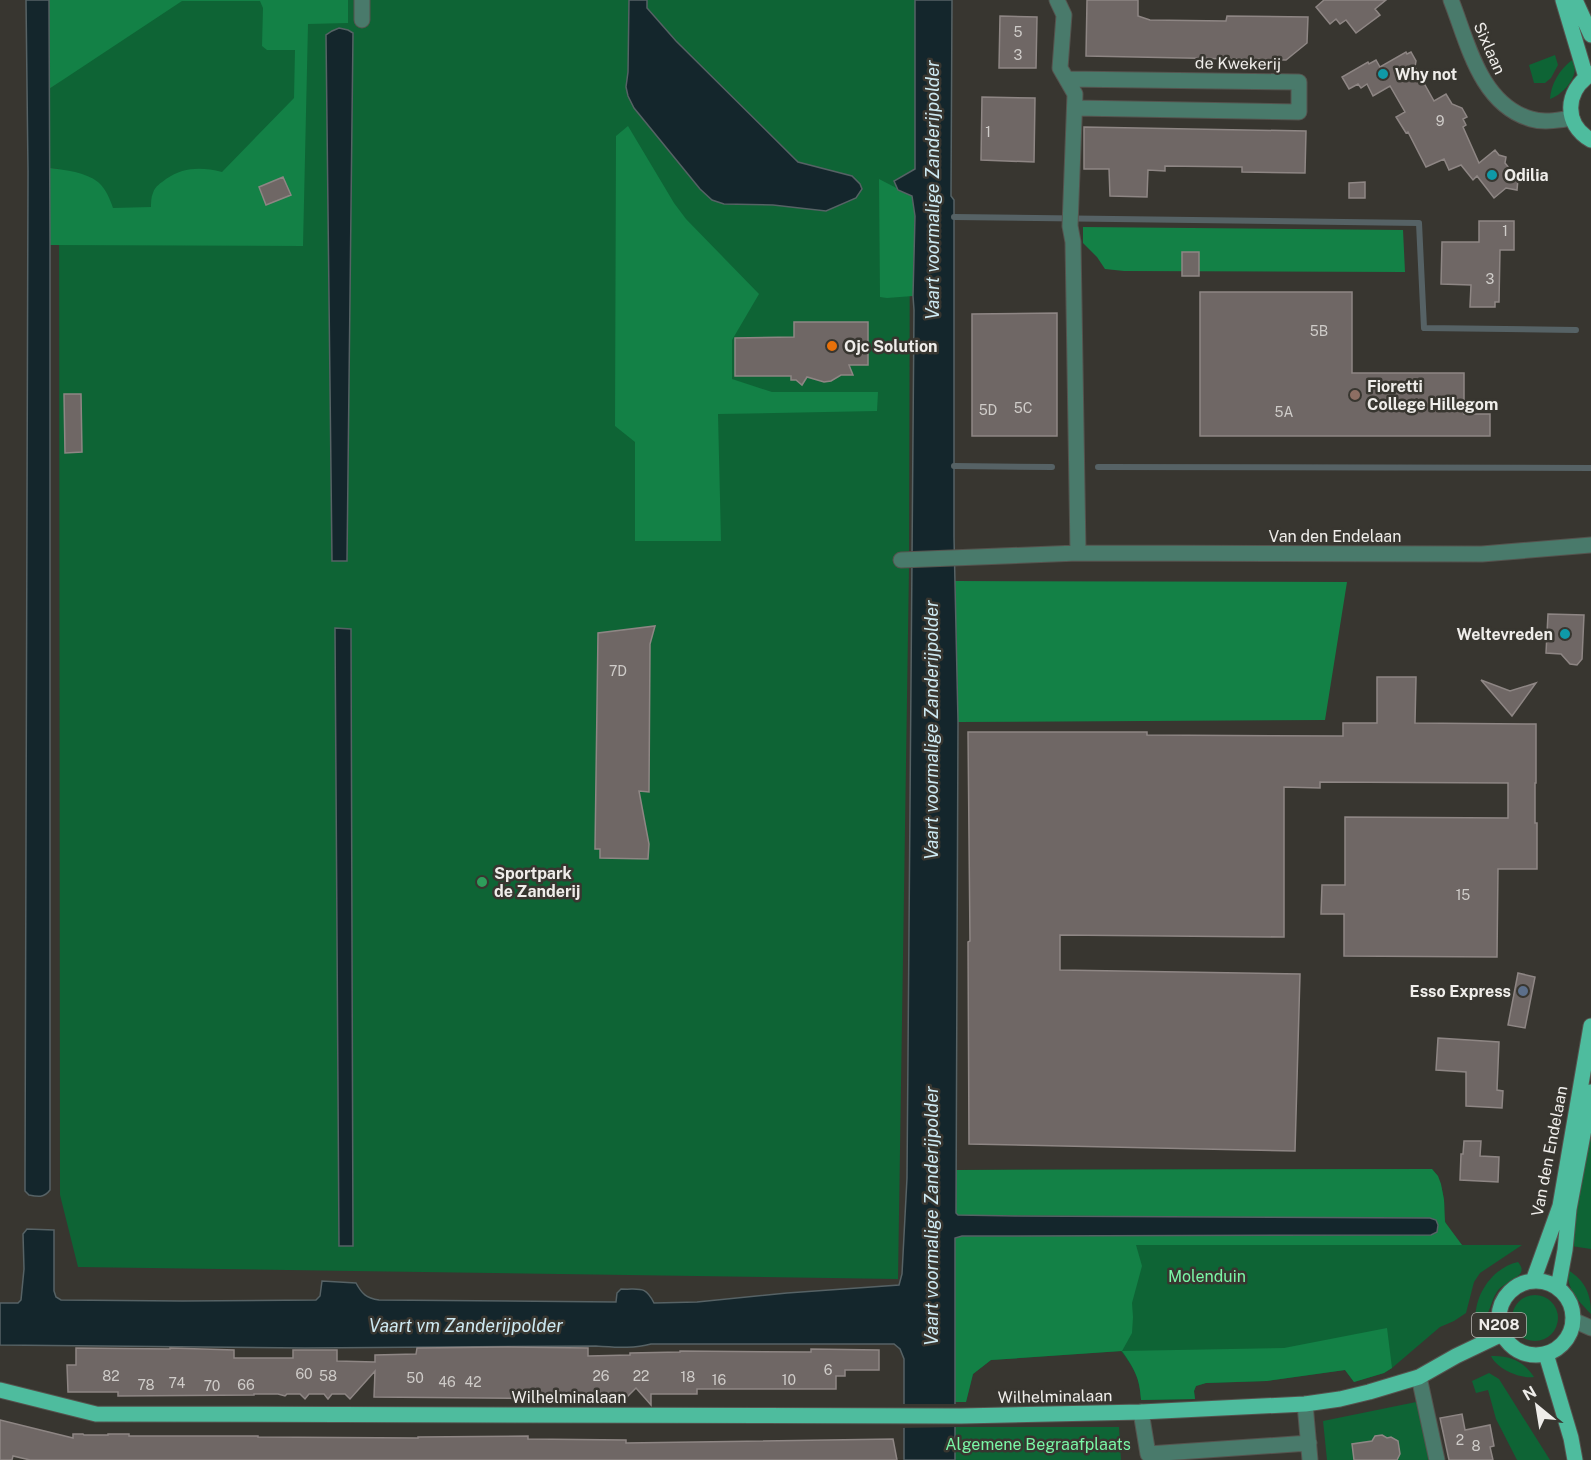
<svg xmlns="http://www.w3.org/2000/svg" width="1591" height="1460" font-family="'Public Sans',sans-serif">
	<rect width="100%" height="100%" fill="#383630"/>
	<path fill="#0e6435" d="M 59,0 L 915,0 L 915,169 L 910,172 L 909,569 L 898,1279 L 78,1267 L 60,1195 L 59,169 L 50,168 L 49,89 L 59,82 Z
		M 1555,55 L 1558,65 L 1551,78 L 1545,83 L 1534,83 L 1529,65 Z
		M 1572,60 C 1582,74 1563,95 1550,99 C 1551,84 1559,70 1572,60 Z
		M 1591,1136 L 1591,1249 L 1571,1246 L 1574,1216 L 1585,1143 Z
		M 1432,1169 C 1439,1179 1443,1189 1444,1201 C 1445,1208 1443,1214 1445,1221 C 1448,1230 1456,1238 1462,1245 L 1522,1245 L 1480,1273 L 1474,1282 L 1466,1313 L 1454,1321 L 1440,1327 L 1392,1368 L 1384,1373 L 1354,1382 L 1345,1370 L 1267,1381 L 1206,1383 L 1196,1386 L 1194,1391 L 1195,1399 L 1141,1400 C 1140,1378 1134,1368 1121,1351 L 991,1360 L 973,1374 L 966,1402 L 955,1402 L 956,1170 Z
		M 1518,1262 C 1521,1266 1524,1270 1519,1275 C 1515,1281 1505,1283 1499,1289 C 1489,1301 1492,1317 1476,1325 C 1472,1298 1491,1268 1518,1262 Z
		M 1568,1270 C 1585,1281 1591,1293 1591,1314 C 1576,1298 1570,1294 1567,1272 Z
		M1512 1318a23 23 0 1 1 46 0a23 23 0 1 1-46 0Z
		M 1491,1356 C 1509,1355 1524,1361 1534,1377 C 1520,1379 1497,1369 1491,1356 Z
		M 1489,1373 L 1499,1379 L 1550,1460 L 1517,1460 L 1496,1419 L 1488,1390 L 1476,1393 L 1472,1381 Z
		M 1421,1401 L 1433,1460 L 1327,1460 L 1323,1421 Z
		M 955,1427 L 1119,1427 L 1121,1460 L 955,1460 Z"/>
	<path fill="#138146" d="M 49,0 L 348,0 L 348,23 L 308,24 L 303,246 L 50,245 L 50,168 C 66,170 85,172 98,182 C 106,189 110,199 113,208 L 151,207 C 151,203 151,197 153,193 C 155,186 161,183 166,179 C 184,167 201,167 222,172 L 294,98 L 295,50 L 267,50 L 262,46 L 263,8 L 260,1 L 182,1 L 49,89 Z
		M 628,126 L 674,203 L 686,219 L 759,294 L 732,340 L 732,379 L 772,392 L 878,392 L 877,411 L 718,414 L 721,541 L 635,541 L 635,442 L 615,426 L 616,136 Z
		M 879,179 L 912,196 L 915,216 L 913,296 L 887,298 L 880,297 Z
		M 1083,227 L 1403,230 L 1405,272 L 1124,271 L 1105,269 L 1097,257 L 1083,243 Z
		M 955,581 L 1347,582 L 1325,720 L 958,722 Z
		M 1432,1169 L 1438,1176 L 1441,1184 L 1444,1200 L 1445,1222 L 1462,1245 L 1136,1245 L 1142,1266 L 1132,1303 L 1133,1317 L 1132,1333 L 1122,1351 L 1284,1348 L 1387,1328 L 1392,1368 L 1384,1373 L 1354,1382 L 1345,1370 L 1267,1381 L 1206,1383 L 1196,1386 L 1194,1391 L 1195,1399 L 1141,1400 C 1140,1378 1134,1368 1122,1351 L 991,1360 L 973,1374 L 966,1402 L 955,1402 L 955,1238 L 962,1236 L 1241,1235 L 1436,1220 L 1430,1218 L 958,1215 L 956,1213 L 956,1170 Z"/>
	<path fill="#14262c" stroke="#566265" stroke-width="1.5" d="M 26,0 L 49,0 L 50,245 L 50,1190 C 44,1198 38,1197 29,1195 L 25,1191 L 25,1176 L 28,171 Z
		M 629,0 L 647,0 L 647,8 L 676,41 L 798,162 L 852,176 L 860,184 L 862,189 L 856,198 L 826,211 L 773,205 L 724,204 L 712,200 L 700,189 L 634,108 L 628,96 L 626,87 L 628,72 Z
		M 915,0 L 952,0 L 951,196 L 954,200 L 954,537 L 958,722 L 956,1213 L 958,1215 L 1015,1216 L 1430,1218 L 1436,1220 L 1438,1225 L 1437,1232 L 1431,1235 L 962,1236 L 955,1238 L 955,1460 L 904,1460 L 904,1359 L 900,1349 L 894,1344 L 651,1344 C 633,1349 614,1347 596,1346 L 305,1348 L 0,1345 L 0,1303 L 18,1303 L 21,1300 L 24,1269 L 23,1234 L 27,1229 L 54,1230 L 54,1291 L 56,1297 L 61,1300 L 182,1301 L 316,1300 L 320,1296 L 322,1281 L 356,1283 C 362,1294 366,1298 379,1300 L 616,1302 L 617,1293 L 621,1289 C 640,1290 645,1285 654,1303 L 697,1302 L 787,1293 L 899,1285 L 902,1274 L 907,1178 L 914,310 L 913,296 L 915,216 L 912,196 L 898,190 L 894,181 L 915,169 Z
		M 339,28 L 348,30 L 353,33 L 347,561 L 332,561 L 326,35 L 332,31 Z
		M 335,628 L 351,629 L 353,1246 L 339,1246 Z"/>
	<path fill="#383630" d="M 901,1404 L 958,1404 L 958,1427 L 901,1428 Z"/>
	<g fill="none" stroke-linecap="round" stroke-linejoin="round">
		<path stroke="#566265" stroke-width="6" d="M 954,217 L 1419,223 L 1424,328 L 1576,330
			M 954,466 L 1052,467
			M 1098,467 L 1591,468"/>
	</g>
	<path fill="#6f6765" stroke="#8e8684" stroke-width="1.5" d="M 1087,0 L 1138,0 L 1138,16 L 1150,20 L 1226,21 L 1227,16 L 1308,17 L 1307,43 L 1286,60 L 1086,56 Z
		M 1324,0 L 1386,0 L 1375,9 L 1380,15 L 1356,33 L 1346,20 L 1340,24 L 1336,19 L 1330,24 L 1316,7 Z
		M 1000,16 L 1037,17 L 1036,68 L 999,68 Z
		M 1406,52 L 1407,54 L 1411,52 L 1416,61 L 1415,67 L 1434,101 L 1446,94 L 1452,104 L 1462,108 L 1467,117 L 1463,119 L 1466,125 L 1463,127 L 1479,163 L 1495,150 L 1499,155 L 1506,157 L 1505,163 L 1518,179 L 1517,190 L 1506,188 L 1494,198 L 1477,176 L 1473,180 L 1461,165 L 1449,170 L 1444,159 L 1426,167 L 1408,132 L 1406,133 L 1396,117 L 1405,112 L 1390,86 L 1373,96 L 1367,84 L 1361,88 L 1358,84 L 1349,89 L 1342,77 L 1368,62 L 1369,64 L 1376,60 L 1380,67 Z
		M 982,97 L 1035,98 L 1034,162 L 981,160 Z
		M 1084,127 L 1306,131 L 1305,173 L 1242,172 L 1242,167 L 1165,166 L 1165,171 L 1148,170 L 1147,197 L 1110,196 L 1109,169 L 1084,169 Z
		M 283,177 L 291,195 L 266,205 L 259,187 Z
		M 1365,182 L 1365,198 L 1349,198 L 1349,183 Z
		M 1479,221 L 1514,221 L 1514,250 L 1500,250 L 1499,302 L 1495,302 L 1495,307 L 1470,307 L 1471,285 L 1441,284 L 1442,242 L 1479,242 Z
		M 1182,252 L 1199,252 L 1199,276 L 1182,276 Z
		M 1200,292 L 1352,292 L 1352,373 L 1464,373 L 1464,414 L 1490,414 L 1490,436 L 1200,436 Z
		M 1057,313 L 1057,436 L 972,436 L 972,314 Z
		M 794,322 L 868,322 L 868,365 L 849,365 L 853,375 L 841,375 L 831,381 L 824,382 L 807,377 L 802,385 L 796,380 L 791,380 L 791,376 L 735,376 L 735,338 L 794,337 Z
		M 64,394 L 81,394 L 82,452 L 65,453 Z
		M 1548,614 L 1584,615 L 1582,659 L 1577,665 L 1570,664 L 1561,654 L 1546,653 Z
		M 655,626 L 650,644 L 649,792 L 639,791 L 649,844 L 648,859 L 600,858 L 600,849 L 595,849 L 598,633 Z
		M 1377,677 L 1416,677 L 1415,723 L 1536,724 L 1536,783 L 1535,783 L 1535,823 L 1537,823 L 1537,869 L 1498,869 L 1497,957 L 1344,956 L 1344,914 L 1321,914 L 1322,885 L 1345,885 L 1345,817 L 1508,818 L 1508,783 L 1320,782 L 1320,788 L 1284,787 L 1284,937 L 1060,935 L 1060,970 L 1300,974 L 1295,1151 L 969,1144 L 968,942 L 970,941 L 968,732 L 1147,732 L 1147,735 L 1343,736 L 1343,723 L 1377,723 Z
		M 1481,680 L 1510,691 L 1536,683 L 1512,716 Z
		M 1518,973 L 1535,977 L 1525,1028 L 1508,1025 Z
		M 1438,1038 L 1499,1042 L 1497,1090 L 1503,1091 L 1502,1108 L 1466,1106 L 1466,1072 L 1436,1070 Z
		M 1464,1141 L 1481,1141 L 1480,1156 L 1499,1157 L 1498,1182 L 1460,1180 L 1461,1154 L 1463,1154 Z
		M 507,1347 L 588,1348 L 588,1356 L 630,1355 L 630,1353 L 680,1352 L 680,1351 L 811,1352 L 811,1349 L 879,1350 L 879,1370 L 845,1370 L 845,1376 L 836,1376 L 836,1389 L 697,1389 L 697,1394 L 651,1394 L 651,1405 L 636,1388 L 626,1398 L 622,1394 L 590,1396 L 590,1399 L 374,1397 L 375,1371 L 350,1399 L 345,1394 L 332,1394 L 328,1399 L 324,1394 L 309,1394 L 305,1399 L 300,1394 L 287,1394 L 285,1396 L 278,1394 L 254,1394 L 254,1395 L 118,1396 L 118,1392 L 68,1392 L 67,1365 L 76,1365 L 76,1348 L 170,1349 L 170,1348 L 234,1350 L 234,1358 L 293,1358 L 293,1350 L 337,1350 L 337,1361 L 375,1362 L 375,1355 L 416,1354 L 417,1348 Z
		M 1462,1414 L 1465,1430 L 1490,1425 L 1494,1446 L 1490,1447 L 1493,1460 L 1449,1460 L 1440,1418 Z
		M 0,1420 L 73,1438 L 73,1434 L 83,1434 L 84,1435 L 108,1435 L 108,1434 L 129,1434 L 129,1436 L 258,1436 L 258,1437 L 418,1438 L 418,1437 L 528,1436 L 528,1439 L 626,1440 L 626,1443 L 893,1439 L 897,1460 L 30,1460 L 13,1456 L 12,1460 L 0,1460 Z
		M 1382,1435 L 1387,1438 L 1391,1437 L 1398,1441 L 1400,1454 L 1397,1460 L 1354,1460 L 1352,1444 L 1372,1441 L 1375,1436 Z"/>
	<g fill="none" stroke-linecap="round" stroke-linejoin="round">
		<defs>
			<path id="minor" d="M 1057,0 L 1064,15 L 1060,68 L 1075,94 L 1070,226 L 1073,242 L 1078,553
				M 1451,0 C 1468,43 1480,104 1531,119 C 1544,123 1559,120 1572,118
				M 362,20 L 362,0
				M 1067,79 L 1299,82 L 1299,112 L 1075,108
				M 901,560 L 1078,553 L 1482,554 L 1591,545
				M 1573,1320 L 1591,1328
				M 1419,1377 L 1437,1460
				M 1305,1404 L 1310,1460
				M 1141,1412 L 1148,1454 L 1309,1443"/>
			<path id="major" d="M 1563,0 L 1586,77
				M 1575,0 L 1591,35
				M 1591,74 C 1565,91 1563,124 1591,140
				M1499 1318a37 37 0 1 1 74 0a37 37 0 1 1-74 0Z
				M 1533,1281 L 1560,1206 L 1591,1026
				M 1558,1288 L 1565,1250 L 1569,1209 L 1591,1092
				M 1546,1354 L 1571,1438 L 1575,1460
				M 0,1390 L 96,1414 L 961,1416 L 1141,1412 L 1305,1404 L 1340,1399 L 1369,1392 L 1419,1377 L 1456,1356 L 1502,1334"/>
		</defs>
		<use href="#minor" stroke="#55534e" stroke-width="17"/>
		<use href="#major" stroke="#55534e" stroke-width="17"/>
		<use href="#minor" stroke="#497a6b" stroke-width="15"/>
		<use href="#major" stroke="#4ebc9e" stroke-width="15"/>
	</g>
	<g fill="#0f9aa8" stroke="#383630" stroke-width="2">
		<circle cx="1383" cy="74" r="6"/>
		<circle cx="1492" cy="175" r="6"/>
		<circle cx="1565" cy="634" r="6"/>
	</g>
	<circle fill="#e8710a" stroke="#383630" stroke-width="2" cx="832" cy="346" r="6"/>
	<circle fill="#8d6e63" stroke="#383630" stroke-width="2" cx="1355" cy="395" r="6"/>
	<circle fill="#2e9e5b" stroke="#383630" stroke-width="2" cx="482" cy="882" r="6"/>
	<circle fill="#5c6f8a" stroke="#383630" stroke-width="2" cx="1523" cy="991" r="6"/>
	<g text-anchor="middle" stroke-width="5" stroke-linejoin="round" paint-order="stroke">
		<g font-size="14" fill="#cfccc9">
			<text x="1018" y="37">5</text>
			<text x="1018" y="60">3</text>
			<text x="1440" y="126">9</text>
			<text x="988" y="137">1</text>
			<text x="1505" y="236">1</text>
			<text x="1490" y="284">3</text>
			<text x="1319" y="336">5B</text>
			<text x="1023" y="413">5C</text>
			<text x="988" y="415">5D</text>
			<text x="1284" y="417">5A</text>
			<text x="618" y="676">7D</text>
			<text x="1463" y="900">15</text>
			<text x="828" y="1375">6</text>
			<text x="304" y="1379">60</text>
			<text x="111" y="1381">82</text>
			<text x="328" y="1381">58</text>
			<text x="601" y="1381">26</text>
			<text x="641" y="1381">22</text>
			<text x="688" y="1382">18</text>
			<text x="415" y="1383">50</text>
			<text x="719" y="1385">16</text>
			<text x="789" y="1385">10</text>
			<text x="447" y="1387">46</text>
			<text x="473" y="1387">42</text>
			<text x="177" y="1388">74</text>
			<text x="146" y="1390">78</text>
			<text x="246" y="1390">66</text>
			<text x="212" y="1391">70</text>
			<text x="1460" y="1445">2</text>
			<text x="1476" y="1451">8</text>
		</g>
		<rect fill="#383630" stroke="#b8b6b2" stroke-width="1.5" x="1472" y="1313" width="54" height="24" rx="4.5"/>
		<g font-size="15" font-weight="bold" fill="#efedea">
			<text x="1499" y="1330">N208</text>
		</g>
		<g font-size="16" fill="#efedea" stroke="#383630">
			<text transform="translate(1490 48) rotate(66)" y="6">Sixlaan</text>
			<text transform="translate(1238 63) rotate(1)" y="6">de Kwekerij</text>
			<text x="1335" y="542">Van den Endelaan</text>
			<text transform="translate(1549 1151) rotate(-79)" y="6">Van den Endelaan</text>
			<text transform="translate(1055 1396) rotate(-1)" y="6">Wilhelminalaan</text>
			<text x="569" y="1403">Wilhelminalaan</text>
		</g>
		<g font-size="16" font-weight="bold" fill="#efedea" stroke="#383630" text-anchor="start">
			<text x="1395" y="80">Why not</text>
			<text x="1504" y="181">Odilia</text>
			<text x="844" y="352">Ojc Solution</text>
			<text x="1367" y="392">Fioretti<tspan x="1367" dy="18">College Hillegom</tspan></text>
			<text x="1553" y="640" text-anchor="end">Weltevreden</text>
			<text x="494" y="879">Sportpark<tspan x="494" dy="18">de Zanderij</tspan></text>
			<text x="1511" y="997" text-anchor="end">Esso Express</text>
		</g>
		<g font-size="16" fill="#7af7a6" stroke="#383630">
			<text x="1207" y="1282">Molenduin</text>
			<text x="1038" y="1450">Algemene Begraafplaats</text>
		</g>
		<g font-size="18" font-style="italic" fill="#cde9f2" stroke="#383630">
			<text transform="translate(933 190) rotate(-90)" y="6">Vaart voormalige Zanderijpolder</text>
			<text transform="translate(932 730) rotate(-90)" y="6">Vaart voormalige Zanderijpolder</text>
			<text transform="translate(932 1216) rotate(-90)" y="6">Vaart voormalige Zanderijpolder</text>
			<text x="466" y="1332">Vaart vm Zanderijpolder</text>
		</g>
	</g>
	<g transform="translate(1537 1406) rotate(330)" stroke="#383630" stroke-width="4.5" paint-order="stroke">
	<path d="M0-4.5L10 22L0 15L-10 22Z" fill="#efedea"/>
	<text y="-9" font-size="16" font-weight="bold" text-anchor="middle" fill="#efedea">N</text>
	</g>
</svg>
